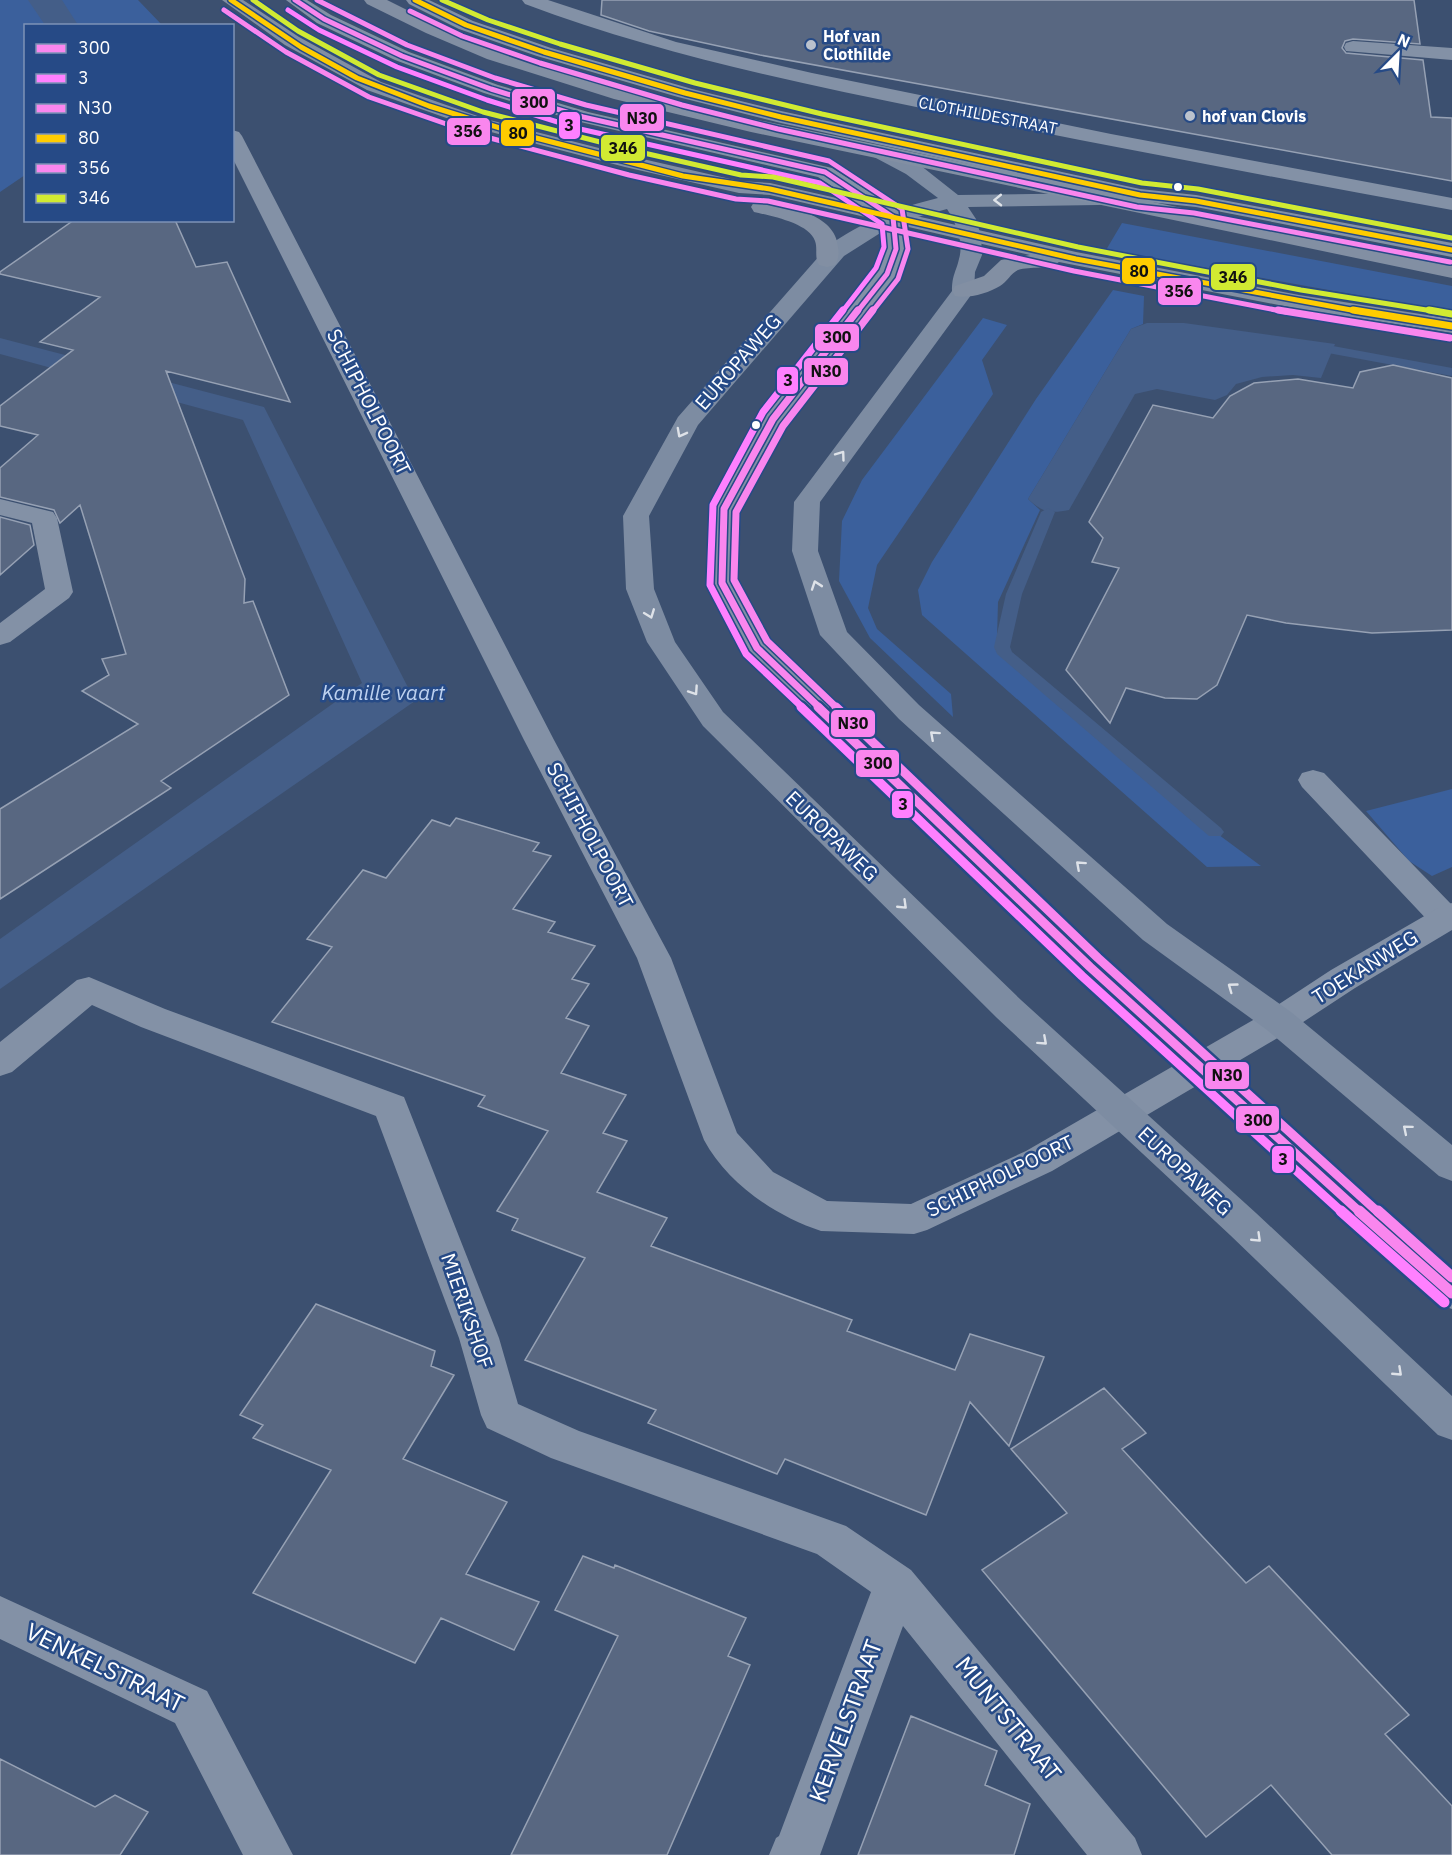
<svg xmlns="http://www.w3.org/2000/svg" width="1452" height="1855" font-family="'IBM Plex Sans',sans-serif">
	<rect width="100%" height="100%" fill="#3c5070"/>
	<path fill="#3b609c" d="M 0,0 L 138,0 L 162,25 L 26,26 L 25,175 L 0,192 Z
		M 1122,223 L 1452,286 L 1452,312 L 1106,250 Z
		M 1113,290 L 1144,296 L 1143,324 L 1131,329 L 1028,499 L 1040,510 L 998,602 L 997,638 L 1005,654 L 1215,832 L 1261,866 L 1207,867 L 922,615 L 918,590 L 932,562 L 1036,399 Z
		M 983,318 L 1007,325 L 982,360 L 993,394 L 877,565 L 868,608 L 877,629 L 951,694 L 953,717 L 870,638 L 839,581 L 842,521 L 862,480 Z
		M 1452,789 L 1452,867 L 1432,876 L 1409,861 L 1366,811 Z"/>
	<path fill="#445e88" d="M 28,0 L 62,0 L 78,25 L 45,25 Z
		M 1147,323 L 1184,323 L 1335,344 L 1321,378 L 1293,375 L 1262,377 L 1236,384 L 1227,395 L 1215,400 L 1157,389 L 1135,394 L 1069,510 C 1050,514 1042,512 1028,499 L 1131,329 Z
		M 0,338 L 264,407 L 415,701 L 0,989 L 0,939 L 362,683 L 243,420 L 0,354 Z"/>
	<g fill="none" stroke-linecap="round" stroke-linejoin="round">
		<path fill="#445e88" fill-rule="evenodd" d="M 1333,346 L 1452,368 L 1452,376 L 1328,353 L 1327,350 Z
			M 1048,508 L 1055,512 L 1022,594 L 1010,647 L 1012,652 L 1221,828 L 1224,832 L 1221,836 L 1209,836 L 997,654 L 994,647 L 1006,594 L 1041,512 Z"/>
	</g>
	<path fill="#586781" stroke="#96a1b4" stroke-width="1.5" d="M 602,0 L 1414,0 L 1420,44 L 1353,39 L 1345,41 L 1342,48 L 1346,53 L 1423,60 L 1431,117 L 1452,118 L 1452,181 L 760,55 L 649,31 L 601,15 Z
		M 74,220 L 175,220 L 196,267 L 227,262 L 290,402 L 166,371 L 245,579 L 244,603 L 253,601 L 289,695 L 161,781 L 171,788 L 0,899 L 0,809 L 138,724 L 82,691 L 109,675 L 102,659 L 126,654 L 80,505 L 60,523 L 54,510 L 0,497 L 0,468 L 38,435 L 0,426 L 0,406 L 73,350 L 40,342 L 100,297 L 0,274 L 0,272 Z
		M 1393,365 L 1452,378 L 1452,630 L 1372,633 L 1286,623 L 1247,615 L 1217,685 L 1197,699 L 1165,698 L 1126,688 L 1110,723 L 1066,670 L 1119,568 L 1092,562 L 1103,538 L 1089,522 L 1153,405 L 1213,418 L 1230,396 L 1254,383 L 1298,379 L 1353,388 L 1360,372 Z
		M 0,517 L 30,525 L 34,545 L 0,575 Z
		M 456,818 L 539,843 L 533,851 L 551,856 L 513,909 L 555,922 L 548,932 L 595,946 L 572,979 L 589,984 L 566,1018 L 589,1026 L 561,1073 L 626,1095 L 603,1133 L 627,1141 L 597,1192 L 667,1218 L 651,1246 L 852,1320 L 847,1331 L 955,1370 L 970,1334 L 1044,1357 L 1009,1446 L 970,1402 L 926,1515 L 785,1459 L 777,1474 L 648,1423 L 656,1410 L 525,1360 L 585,1258 L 512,1230 L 518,1219 L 497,1211 L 548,1131 L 478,1106 L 485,1096 L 272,1022 L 332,947 L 307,939 L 363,870 L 386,878 L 432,820 L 450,826 Z
		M 316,1304 L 435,1351 L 431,1366 L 454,1375 L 403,1459 L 507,1502 L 466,1574 L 539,1602 L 514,1650 L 441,1618 L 415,1663 L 253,1593 L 331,1470 L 253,1438 L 263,1425 L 240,1415 Z
		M 1104,1388 L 1146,1433 L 1122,1449 L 1202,1536 L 1246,1583 L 1269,1566 L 1409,1715 L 1385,1734 L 1452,1806 L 1452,1855 L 1332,1855 L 1271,1785 L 1206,1837 L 982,1570 L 1067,1513 L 1011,1449 Z
		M 583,1556 L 614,1568 L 615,1565 L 746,1618 L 728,1656 L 750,1665 L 667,1855 L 511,1855 L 618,1636 L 555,1610 Z
		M 911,1716 L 997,1751 L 985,1785 L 1030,1804 L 1014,1855 L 858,1855 Z
		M 0,1759 L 95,1807 L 115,1795 L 148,1812 L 120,1855 L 0,1855 Z"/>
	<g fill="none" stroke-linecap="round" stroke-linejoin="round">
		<path fill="#8391a6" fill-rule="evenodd" d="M 286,0 L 307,0 L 331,15 L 409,52 L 498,85 L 588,112 L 832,168 L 901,212 C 913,230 905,256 898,274 L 784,421 L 737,509 L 736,583 L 769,643 L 1102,958 L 1330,1164 L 1452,1270 L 1452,1309 L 1438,1304 L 1304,1184 L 1078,976 L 743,648 L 708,583 L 711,509 L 764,414 L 876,273 L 885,249 L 882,220 L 818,177 L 576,121 L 484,93 L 395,60 L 317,23 Z
			M 406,0 L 429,0 L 473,21 L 551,48 L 692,89 L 781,111 L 1140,189 L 1196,195 L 1452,243 L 1452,257 L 1196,207 L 1140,201 L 1117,204 L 1109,203 L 1106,198 L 1109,195 L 781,123 L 678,97 L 537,56 L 459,29 L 409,4 Z
			M 1353,41 L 1452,48 L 1452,60 L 1346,51 L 1344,47 L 1346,43 Z
			M 1313,770 L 1324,773 L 1452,905 L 1452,928 L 1445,930 L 1433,926 L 1302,787 L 1298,780 L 1302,773 Z"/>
		<path fill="#8391a6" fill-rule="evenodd" d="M 522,0 L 548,0 L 676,42 L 812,73 L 1111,134 L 1452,198 L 1452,210 C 1277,178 1101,145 926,109 C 790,81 655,53 525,4 Z
			M 232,130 L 239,132 L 242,136 L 554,740 L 671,958 L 737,1133 L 773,1172 L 827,1201 L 911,1204 L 1026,1151 L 1267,1012 L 1331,970 L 1440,907 L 1452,903 L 1452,930 L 1355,988 L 1291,1030 L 1052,1171 L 927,1230 L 914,1234 L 821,1231 C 775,1216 727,1183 704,1140 L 637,958 L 524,740 L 232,157 Z
			M 0,499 L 53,512 L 57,518 L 73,592 L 69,598 L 10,642 L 0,645 L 0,623 L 45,589 L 32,523 L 0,515 Z
			M 89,977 L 165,1009 L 404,1097 L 499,1338 L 518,1404 L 579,1431 L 846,1526 L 911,1570 L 1135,1838 L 1142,1855 L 1087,1855 L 903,1626 L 820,1855 L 769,1855 L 776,1838 L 779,1836 L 871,1592 L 817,1554 L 551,1458 L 487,1428 L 481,1415 L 459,1338 L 376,1116 L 141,1027 L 92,1005 L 12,1072 L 0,1076 L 0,1042 L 77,980 Z
			M 0,1596 L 207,1691 L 293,1855 L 243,1855 L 175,1723 L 0,1639 Z"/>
		<path fill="#7d8ca2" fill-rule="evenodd" d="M 881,147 L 920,165 L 958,195 L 1098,193 L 1106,194 L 1109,199 L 1106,204 L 1098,205 L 968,207 L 976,219 L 981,236 L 982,255 L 975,272 L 974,291 L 820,502 L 818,551 L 847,632 L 919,705 L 1167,924 L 1291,1012 L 1452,1145 L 1452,1181 L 1439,1176 L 1267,1030 L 1143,940 L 899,719 L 820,635 L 792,551 L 794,502 L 952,291 C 952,275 956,272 959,259 C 964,242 956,223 947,209 L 914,218 L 885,230 L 844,256 L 698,425 L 649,516 L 654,589 L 675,642 L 723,712 L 1021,1000 L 1256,1213 L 1452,1396 L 1452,1440 L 1438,1435 L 1230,1235 L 997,1018 L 703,726 L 647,642 L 626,589 L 623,516 L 678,417 L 828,246 C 862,222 897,208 938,198 L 906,174 L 874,157 L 871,153 L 874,149 Z"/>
		<path fill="#828fa3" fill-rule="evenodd" d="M 222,0 L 243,0 L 299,37 L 381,82 L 486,119 L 634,157 L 739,181 L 770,183 L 1076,252 L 1299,295 L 1452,319 L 1452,333 L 1299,309 L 1059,262 C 1048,270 1031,266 1018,270 C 1011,273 1007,282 1000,286 C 989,293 968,299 955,296 L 952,291 L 955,286 L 984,276 L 1001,260 L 1030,255 L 770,195 L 739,193 L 625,167 L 472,127 L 367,90 L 285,45 Z
			M 364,0 L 387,0 L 439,26 L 500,51 L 564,72 L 686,105 L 1452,264 L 1452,278 L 751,132 L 614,99 L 487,59 L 426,33 L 367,4 Z
			M 762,201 C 787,206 836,214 838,247 C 839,254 839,259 835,265 L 827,267 L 819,265 C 814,257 818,249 815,241 C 809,223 771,216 754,212 L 751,207 L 754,202 Z"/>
		<defs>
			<path id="bus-1-far3" d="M 295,0 L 324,19 L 402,56 L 491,89 L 583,117 L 825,172 L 893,217 L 896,249 L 887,274 L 857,312"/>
			<path id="bus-1-far2" d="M 820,708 L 757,648 L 722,583 L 724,509 L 773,419 L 858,310"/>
			<path id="bus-1-far1" d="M 818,707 L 1090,967 L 1361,1213"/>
			<path id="bus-1" d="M 1359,1211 L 1452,1293"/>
			<path id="bus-2-far3" d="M 288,10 L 319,30 L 397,67 L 487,100 L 580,129 L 820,183 L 882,224 L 884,247 L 876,268 L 842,312"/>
			<path id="bus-2-far2" d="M 803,708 L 746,654 L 710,585 L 713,505 L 763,412 L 843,310"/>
			<path id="bus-2-far1" d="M 801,707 L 1082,976 L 1343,1213"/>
			<path id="bus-2" d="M 1341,1211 L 1444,1302"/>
			<path id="bus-3-far3" d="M 317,0 L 407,45 L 495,78 L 586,105 L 829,161 L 902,209 L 908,249 L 898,279 L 872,312"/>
			<path id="bus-3-far2" d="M 837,708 L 767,641 L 734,580 L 736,512 L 783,426 L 873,310"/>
			<path id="bus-3-far1" d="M 836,707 L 1098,958 L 1379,1213"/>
			<path id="bus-3" d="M 1378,1211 L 1452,1277"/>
			<path id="bus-4-far1" d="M 231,0 L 301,47 L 357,78 L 429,106 L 513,132 L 683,176 L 770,189 L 1076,259 L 1362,312
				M 415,0 L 466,25 L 544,52 L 685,93 L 781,117 L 1140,195 L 1196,201 L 1452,250"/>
			<path id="bus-4" d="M 1353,310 L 1452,326"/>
			<path id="bus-5-far1" d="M 224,10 L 286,52 L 369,97 L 475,134 L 629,175 L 736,199 L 768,201 L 1074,271 L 1286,312
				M 410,11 L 462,36 L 540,63 L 682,105 L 778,129 L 1137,207 L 1194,213 L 1450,262"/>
			<path id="bus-5" d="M 1278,310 L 1450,338"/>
			<path id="bus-6-far1" d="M 253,0 L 298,31 L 379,75 L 483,112 L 635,151 L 741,175 L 773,177 L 1078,247 L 1301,290 L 1439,312
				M 442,0 L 488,20 L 560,44 L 695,83 L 822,114 L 1142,183 L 1198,189 L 1452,238"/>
			<path id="bus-6" d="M 1429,310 L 1452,314"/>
		</defs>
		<use href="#bus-1-far3" stroke="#264a86" stroke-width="8"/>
		<use href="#bus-1-far2" stroke="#264a86" stroke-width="10"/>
		<use href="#bus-1-far1" stroke="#264a86" stroke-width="14"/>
		<use href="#bus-1" stroke="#264a86" stroke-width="16"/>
		<use href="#bus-2-far3" stroke="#264a86" stroke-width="8"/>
		<use href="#bus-2-far2" stroke="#264a86" stroke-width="10"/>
		<use href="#bus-2-far1" stroke="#264a86" stroke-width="14"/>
		<use href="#bus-2" stroke="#264a86" stroke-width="16"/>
		<use href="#bus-3-far3" stroke="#264a86" stroke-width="8"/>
		<use href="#bus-3-far2" stroke="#264a86" stroke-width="10"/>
		<use href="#bus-3-far1" stroke="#264a86" stroke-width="14"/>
		<use href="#bus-3" stroke="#264a86" stroke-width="16"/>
		<use href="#bus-4-far1" stroke="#264a86" stroke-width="8"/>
		<use href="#bus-4" stroke="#264a86" stroke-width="10"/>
		<use href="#bus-5-far1" stroke="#264a86" stroke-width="8"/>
		<use href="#bus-5" stroke="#264a86" stroke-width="10"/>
		<use href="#bus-6-far1" stroke="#264a86" stroke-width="8"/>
		<use href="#bus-6" stroke="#264a86" stroke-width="10"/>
		<use href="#bus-1-far3" stroke="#f986ee" stroke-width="5"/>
		<use href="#bus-1-far2" stroke="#f986ee" stroke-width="7"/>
		<use href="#bus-1-far1" stroke="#f986ee" stroke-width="9"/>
		<use href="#bus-1" stroke="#f986ee" stroke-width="11"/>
		<use href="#bus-2-far3" stroke="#ff80ff" stroke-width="5"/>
		<use href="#bus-2-far2" stroke="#ff80ff" stroke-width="7"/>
		<use href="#bus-2-far1" stroke="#ff80ff" stroke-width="9"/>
		<use href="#bus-2" stroke="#ff80ff" stroke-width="11"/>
		<use href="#bus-3-far3" stroke="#f986ee" stroke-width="5"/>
		<use href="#bus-3-far2" stroke="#f986ee" stroke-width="7"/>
		<use href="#bus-3-far1" stroke="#f986ee" stroke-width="9"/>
		<use href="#bus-3" stroke="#f986ee" stroke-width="11"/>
		<use href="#bus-4-far1" stroke="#fc0" stroke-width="5"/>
		<use href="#bus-4" stroke="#fc0" stroke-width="7"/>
		<use href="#bus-5-far1" stroke="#f986ee" stroke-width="5"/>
		<use href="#bus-5" stroke="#f986ee" stroke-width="7"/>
		<use href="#bus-6-far1" stroke="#d1ea32" stroke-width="5"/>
		<use href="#bus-6" stroke="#d1ea32" stroke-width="7"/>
	</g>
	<defs><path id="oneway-chevron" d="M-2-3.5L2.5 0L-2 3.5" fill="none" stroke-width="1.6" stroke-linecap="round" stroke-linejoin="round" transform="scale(1.5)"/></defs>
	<g stroke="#dee2e8">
		<use href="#oneway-chevron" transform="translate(998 200) rotate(179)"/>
		<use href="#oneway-chevron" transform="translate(681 433) rotate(118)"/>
		<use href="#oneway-chevron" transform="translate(841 455) rotate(-54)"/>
		<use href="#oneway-chevron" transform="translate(816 585) rotate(-109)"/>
		<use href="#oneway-chevron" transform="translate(650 614) rotate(69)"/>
		<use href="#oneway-chevron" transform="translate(694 691) rotate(56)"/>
		<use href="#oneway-chevron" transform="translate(934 735) rotate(-138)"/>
		<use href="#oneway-chevron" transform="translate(1080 865) rotate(-138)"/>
		<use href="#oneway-chevron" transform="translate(903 905) rotate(44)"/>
		<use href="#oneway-chevron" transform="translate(1232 987) rotate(-144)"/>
		<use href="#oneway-chevron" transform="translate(1043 1041) rotate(42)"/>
		<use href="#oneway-chevron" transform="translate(1407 1129) rotate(-140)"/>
		<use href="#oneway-chevron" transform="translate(1257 1238) rotate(44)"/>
		<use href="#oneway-chevron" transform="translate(1398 1372) rotate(43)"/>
	</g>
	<g fill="#bbc2cd" stroke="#264a86" stroke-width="2">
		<circle cx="811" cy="45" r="6"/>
		<circle cx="1190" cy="116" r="6"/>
	</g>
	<g fill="#fff" stroke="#264a86" stroke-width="2">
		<circle cx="1178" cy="187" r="5"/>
		<circle cx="756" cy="425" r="5"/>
	</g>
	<g text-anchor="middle" stroke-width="5" stroke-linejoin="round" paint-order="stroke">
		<g font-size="16" font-weight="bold" fill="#fff" stroke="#264a86" text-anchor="start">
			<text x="823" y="42">Hof van<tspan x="823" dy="18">Clothilde</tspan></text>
			<text x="1202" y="122">hof van Clovis</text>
		</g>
		<g font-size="16" fill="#fff" stroke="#264a86">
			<text transform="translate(988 115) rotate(11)" y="6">CLOTHILDESTRAAT</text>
		</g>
		<g font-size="20" fill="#fff" stroke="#264a86">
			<text transform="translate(738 362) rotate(-49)" y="7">EUROPAWEG</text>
			<text transform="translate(369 402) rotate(63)" y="7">SCHIPHOLPOORT</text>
			<text transform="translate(590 835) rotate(62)" y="7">SCHIPHOLPOORT</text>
			<text transform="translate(832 836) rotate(44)" y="7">EUROPAWEG</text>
			<text transform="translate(1365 967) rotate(-32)" y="7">TOEKANWEG</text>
			<text transform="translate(1185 1171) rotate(43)" y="7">EUROPAWEG</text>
			<text transform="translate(1000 1176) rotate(-26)" y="7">SCHIPHOLPOORT</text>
			<text transform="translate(467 1311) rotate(71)" y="7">MIERIKSHOF</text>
		</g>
		<g font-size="21" font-style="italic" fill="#bdd1ef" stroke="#264a86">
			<text x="383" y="700">Kamille vaart</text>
		</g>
		<g font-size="24" fill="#fff" stroke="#264a86">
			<text transform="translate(105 1668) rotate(26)" y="8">VENKELSTRAAT</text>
			<text transform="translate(1008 1719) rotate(51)" y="8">MUNTSTRAAT</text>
			<text transform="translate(846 1721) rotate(-70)" y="8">KERVELSTRAAT</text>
		</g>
	</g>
	<g stroke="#264a86" stroke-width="2">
		<rect x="511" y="88" width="45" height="28" rx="6" fill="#f986ee"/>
		<rect x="619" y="103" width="46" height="29" rx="6" fill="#f986ee"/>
		<rect x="558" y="111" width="23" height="29" rx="6" fill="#ff80ff"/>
		<rect x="446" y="117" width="45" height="29" rx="6" fill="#f986ee"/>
		<rect x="500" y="119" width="35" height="28" rx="6" fill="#fc0"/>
		<rect x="600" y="134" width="46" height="28" rx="6" fill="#d1ea32"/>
		<rect x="1121" y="257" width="35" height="28" rx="6" fill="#fc0"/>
		<rect x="1210" y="263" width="46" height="28" rx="6" fill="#d1ea32"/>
		<rect x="1157" y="277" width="45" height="29" rx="6" fill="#f986ee"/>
		<rect x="814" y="323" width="46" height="29" rx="6" fill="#f986ee"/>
		<rect x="803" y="357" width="46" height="29" rx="6" fill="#f986ee"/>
		<rect x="776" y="366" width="23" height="29" rx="6" fill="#ff80ff"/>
		<rect x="830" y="709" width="46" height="29" rx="6" fill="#f986ee"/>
		<rect x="855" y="749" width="45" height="29" rx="6" fill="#f986ee"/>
		<rect x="891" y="790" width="23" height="29" rx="6" fill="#ff80ff"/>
		<rect x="1204" y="1061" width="46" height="29" rx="6" fill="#f986ee"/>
		<rect x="1235" y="1105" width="45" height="29" rx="6" fill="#f986ee"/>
		<rect x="1271" y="1145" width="24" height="29" rx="6" fill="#ff80ff"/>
	</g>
	<g font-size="16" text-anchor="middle" font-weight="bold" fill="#111">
		<text x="534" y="108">300</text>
		<text x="642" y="124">N30</text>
		<text x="569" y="131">3</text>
		<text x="468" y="137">356</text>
		<text x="518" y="139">80</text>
		<text x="623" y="154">346</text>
		<text x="1139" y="277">80</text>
		<text x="1233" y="283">346</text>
		<text x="1179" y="297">356</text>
		<text x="837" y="343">300</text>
		<text x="826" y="377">N30</text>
		<text x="788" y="386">3</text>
		<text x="853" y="729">N30</text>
		<text x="878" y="769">300</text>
		<text x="903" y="810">3</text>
		<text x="1227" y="1081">N30</text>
		<text x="1258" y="1126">300</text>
		<text x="1283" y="1165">3</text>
	</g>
	<rect x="24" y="24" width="210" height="198" fill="#264a86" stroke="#7d92b6" stroke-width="1.5"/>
	<rect x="36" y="44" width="30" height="9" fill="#f986ee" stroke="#7d92b6" stroke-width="1.5"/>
	<text x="78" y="54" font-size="18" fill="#ffffff">300</text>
	<rect x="36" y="74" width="30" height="9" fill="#ff80ff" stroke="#7d92b6" stroke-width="1.5"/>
	<text x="78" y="84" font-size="18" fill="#ffffff">3</text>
	<rect x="36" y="104" width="30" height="9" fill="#f986ee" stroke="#7d92b6" stroke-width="1.5"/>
	<text x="78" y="114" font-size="18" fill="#ffffff">N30</text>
	<rect x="36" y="134" width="30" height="9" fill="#ffcc00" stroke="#7d92b6" stroke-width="1.5"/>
	<text x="78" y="144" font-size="18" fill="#ffffff">80</text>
	<rect x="36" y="164" width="30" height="9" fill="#f986ee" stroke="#7d92b6" stroke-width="1.5"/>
	<text x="78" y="174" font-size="18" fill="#ffffff">356</text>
	<rect x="36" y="194" width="30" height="9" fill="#d1ea32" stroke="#7d92b6" stroke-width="1.5"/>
	<text x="78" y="204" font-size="18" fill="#ffffff">346</text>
	<g transform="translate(1398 54) rotate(24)" stroke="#264a86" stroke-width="4.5" paint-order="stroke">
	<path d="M0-4.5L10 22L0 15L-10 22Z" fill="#ffffff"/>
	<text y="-9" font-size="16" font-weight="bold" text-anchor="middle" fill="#ffffff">N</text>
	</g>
</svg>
